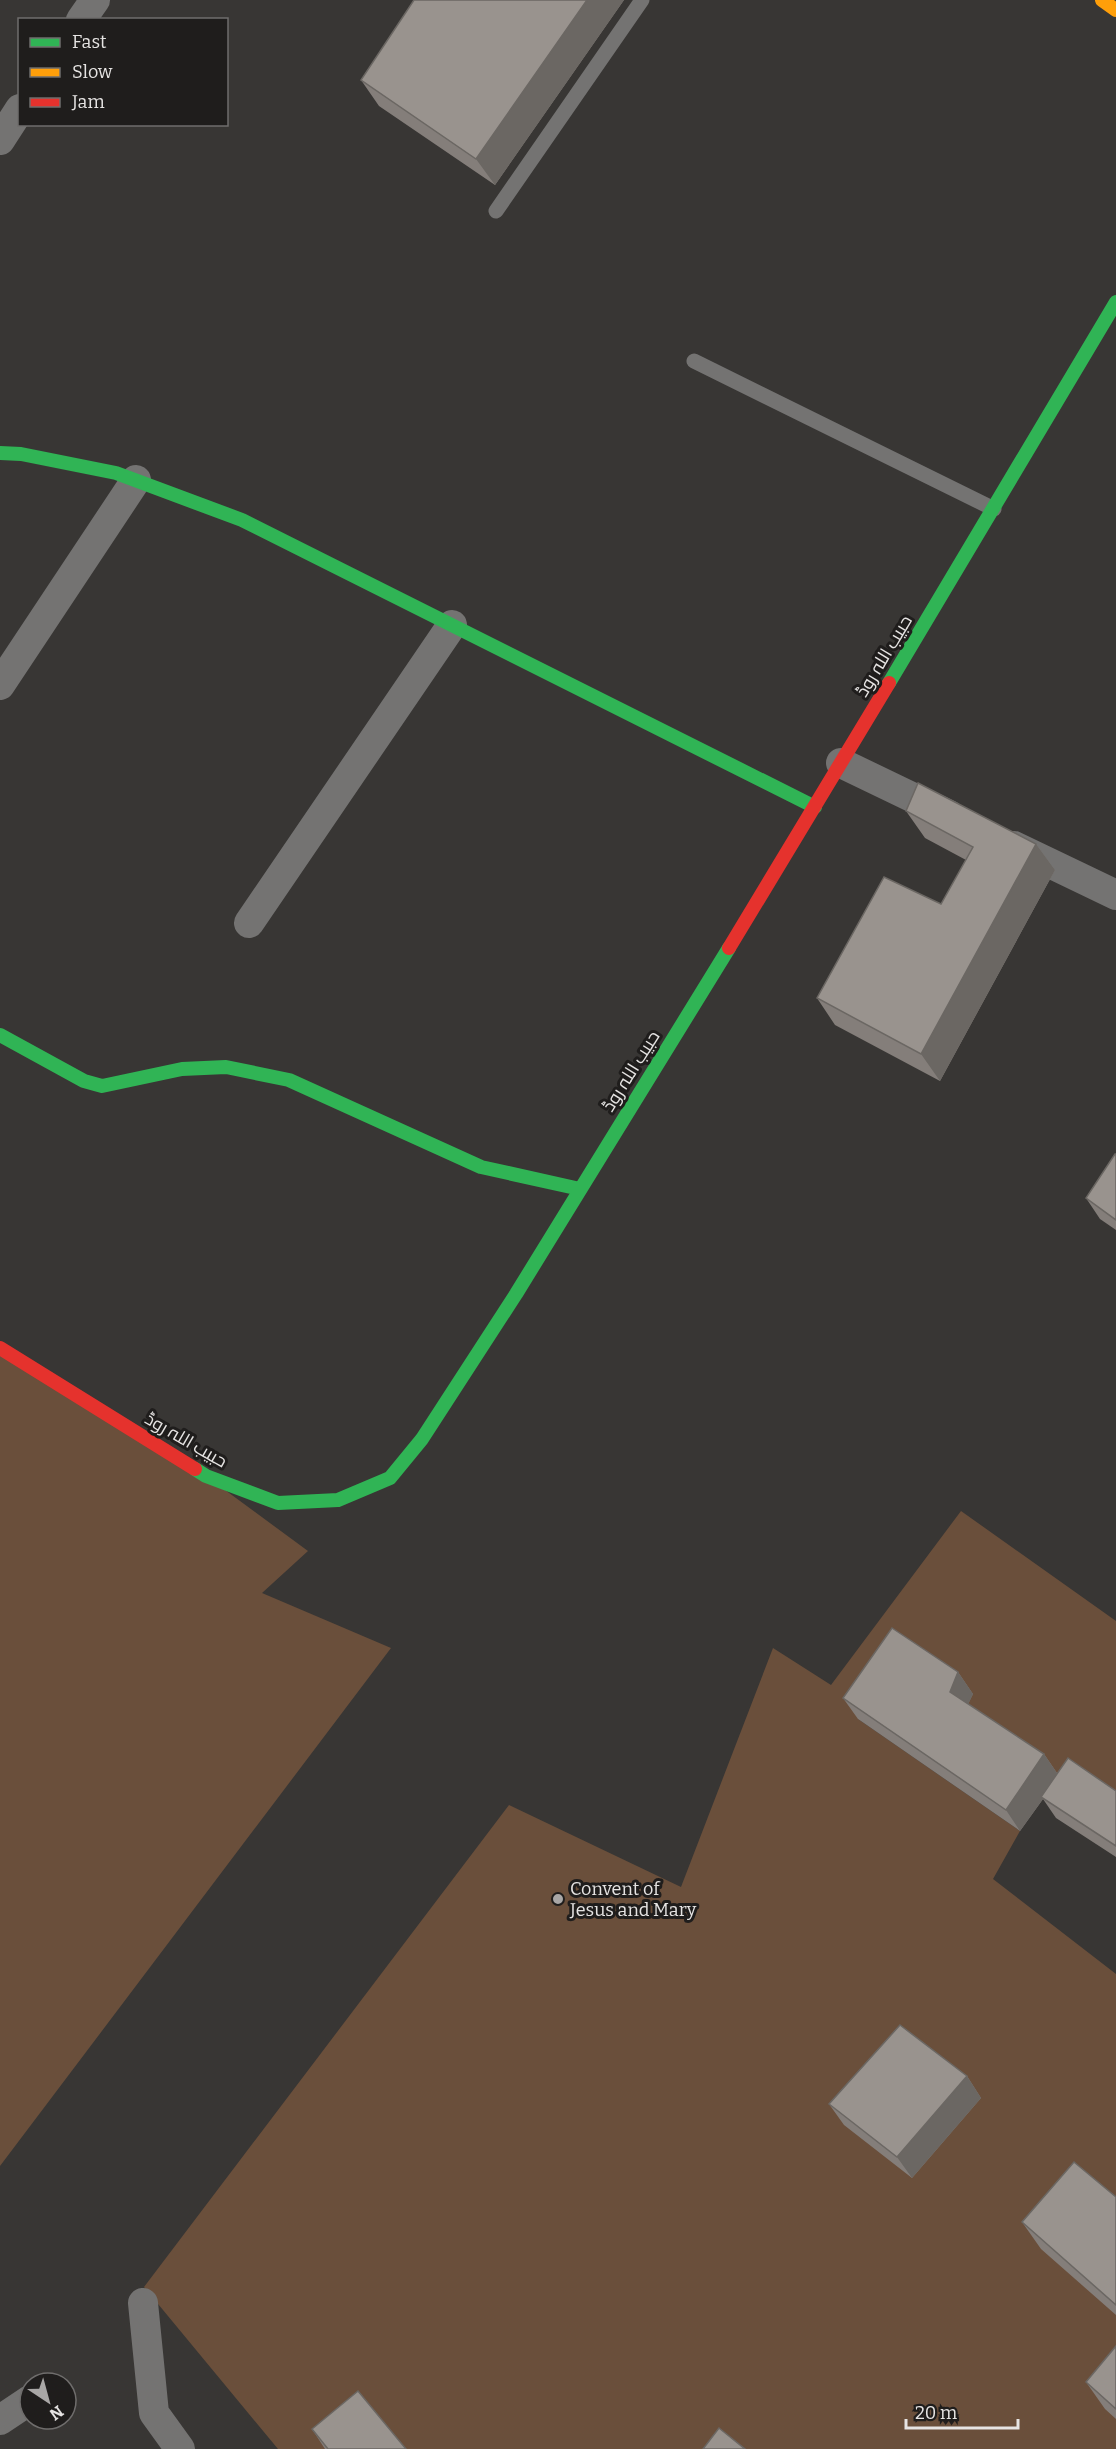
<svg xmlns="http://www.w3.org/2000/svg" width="1116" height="2449" font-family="Bitter,Cairo,serif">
	<rect width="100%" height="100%" fill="#383634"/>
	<path fill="#6a4f3b" d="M 0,1348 L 206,1476 L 308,1551 L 262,1593 L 391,1648 L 0,2166 Z
		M 961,1511 L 1116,1621 L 1116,1802 L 1059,1776 L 858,1719 L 1020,1831 L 993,1879 L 1116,1974 L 1116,2449 L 278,2449 L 144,2287 L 509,1805 L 681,1887 L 773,1648 L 831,1685 Z"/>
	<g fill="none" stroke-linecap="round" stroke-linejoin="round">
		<path stroke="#747372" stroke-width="15" d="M 496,211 L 642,0
			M 694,361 L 994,509"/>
		<path stroke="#747372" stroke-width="30" d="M 81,20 L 95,0
			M 0,140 L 20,109
			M 0,685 L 136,480
			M 841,763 L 949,815
			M 1014,846 L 1116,895
			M 249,923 L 452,625
			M 143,2303 L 154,2413 L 180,2449
			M 0,2420 L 30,2400"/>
		<path stroke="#30b455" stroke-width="14" d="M 0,453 L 21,454 L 116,473 L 242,520 L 815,807
			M 889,683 L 1116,302
			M 0,1035 L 84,1081 L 102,1086 L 182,1069 L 226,1067 L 289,1080 L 481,1167 L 580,1189
			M 195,1469 L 206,1476 L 278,1503 L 338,1500 L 390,1478 L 422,1439 L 516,1294 L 729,948"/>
		<path stroke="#ff9f0a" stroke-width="14" d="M 1102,0 L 1116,10"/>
		<path stroke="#e5322d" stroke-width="14" d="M 729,948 L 889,683
			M 0,1348 L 195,1469"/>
	</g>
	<path fill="#847e7a" d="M 414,0 L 624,0 L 495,185 L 379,106 L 361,80 Z
		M 906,811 L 1036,844 L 1055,870 L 940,1081 L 835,1025 L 817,998 L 941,904 L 966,860 L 925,838 Z
		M 1116,1154 L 1116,1230 L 1100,1219 L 1086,1198 Z
		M 958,1672 L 973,1694 L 968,1704 L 1044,1754 L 1057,1773 L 1116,1791 L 1116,1857 L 1056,1818 L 1043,1799 L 1020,1831 L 858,1719 L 843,1698 Z
		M 967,2076 L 981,2098 L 912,2178 L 844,2125 L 829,2104 Z
		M 1116,2197 L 1116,2315 L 1041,2249 L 1022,2222 Z
		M 1116,2346 L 1116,2419 L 1105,2409 L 1086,2382 Z
		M 312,2429 L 406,2449 L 325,2449 Z"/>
	<path fill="#6b6763" d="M 587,0 L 624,0 L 495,185 L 476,159 Z
		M 1036,844 L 1055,870 L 940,1081 L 921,1054 Z
		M 958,1672 L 973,1694 L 964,1713 L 950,1692 Z
		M 1044,1754 L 1059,1776 L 1041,1797 L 1043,1799 L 1020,1831 L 1006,1810 Z
		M 967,2076 L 981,2098 L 912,2178 L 897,2157 Z"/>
	<path fill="#99938e" stroke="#6b6763" stroke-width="1.5" d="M 414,0 L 587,0 L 476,159 L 361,80 Z
		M 918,783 L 1036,844 L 921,1054 L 817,998 L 884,877 L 941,904 L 973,847 L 906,811 Z
		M 1115,1154 L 1116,1154 L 1116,1220 L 1086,1198 Z
		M 892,1628 L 958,1672 L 950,1692 L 1044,1754 L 1006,1810 L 843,1698 Z
		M 1068,1758 L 1116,1791 L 1116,1846 L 1041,1797 Z
		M 900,2025 L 967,2076 L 897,2157 L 829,2104 Z
		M 1074,2162 L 1116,2197 L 1116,2305 L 1022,2222 Z
		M 1116,2346 L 1116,2409 L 1086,2382 Z
		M 358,2391 L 406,2449 L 328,2449 L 312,2429 Z
		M 719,2428 L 745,2449 L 703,2449 Z"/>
	<circle fill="#a9a7a6" stroke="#1f1d1c" stroke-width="2" cx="558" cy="1899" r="6"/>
	<g text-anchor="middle" stroke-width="6" stroke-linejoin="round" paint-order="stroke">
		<g font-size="18" fill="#e6e4e3" stroke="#1f1d1c">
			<text transform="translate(884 656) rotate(-59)" y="6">حبیب اللہ روڈ</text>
			<text transform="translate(631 1071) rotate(-58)" y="6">حبیب اللہ روڈ</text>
			<text transform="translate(186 1440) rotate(30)" y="6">حبیب اللہ روڈ</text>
		</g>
		<g font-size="18" fill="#e6e4e3" stroke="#1f1d1c" text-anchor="start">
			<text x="570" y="1895">Convent of<tspan x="570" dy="21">Jesus and Mary</tspan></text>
		</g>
	</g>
	<rect x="18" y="18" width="210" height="108" fill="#1f1d1c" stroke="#6f6d6c" stroke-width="1.5"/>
	<rect x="30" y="38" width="30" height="9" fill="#30b455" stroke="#6f6d6c" stroke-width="1.5"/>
	<text x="72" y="48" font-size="18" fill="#e6e4e3">Fast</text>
	<rect x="30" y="68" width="30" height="9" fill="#ff9f0a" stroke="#6f6d6c" stroke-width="1.5"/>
	<text x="72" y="78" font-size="18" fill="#e6e4e3">Slow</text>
	<rect x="30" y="98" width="30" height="9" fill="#e5322d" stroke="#6f6d6c" stroke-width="1.5"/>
	<text x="72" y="108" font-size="18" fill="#e6e4e3">Jam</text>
	<g transform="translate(48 2401) rotate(144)"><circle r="28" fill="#1f1d1c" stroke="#6f6d6c" stroke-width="1.5"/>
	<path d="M0-4.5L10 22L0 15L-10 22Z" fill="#a9a7a6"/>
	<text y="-9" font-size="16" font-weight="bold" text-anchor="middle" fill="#e6e4e3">N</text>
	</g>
	<path d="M906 2419v9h112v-9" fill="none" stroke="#e6e4e3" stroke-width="3"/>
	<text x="915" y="2419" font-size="18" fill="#e6e4e3" stroke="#1f1d1c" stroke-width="4.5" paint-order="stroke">20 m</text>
</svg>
